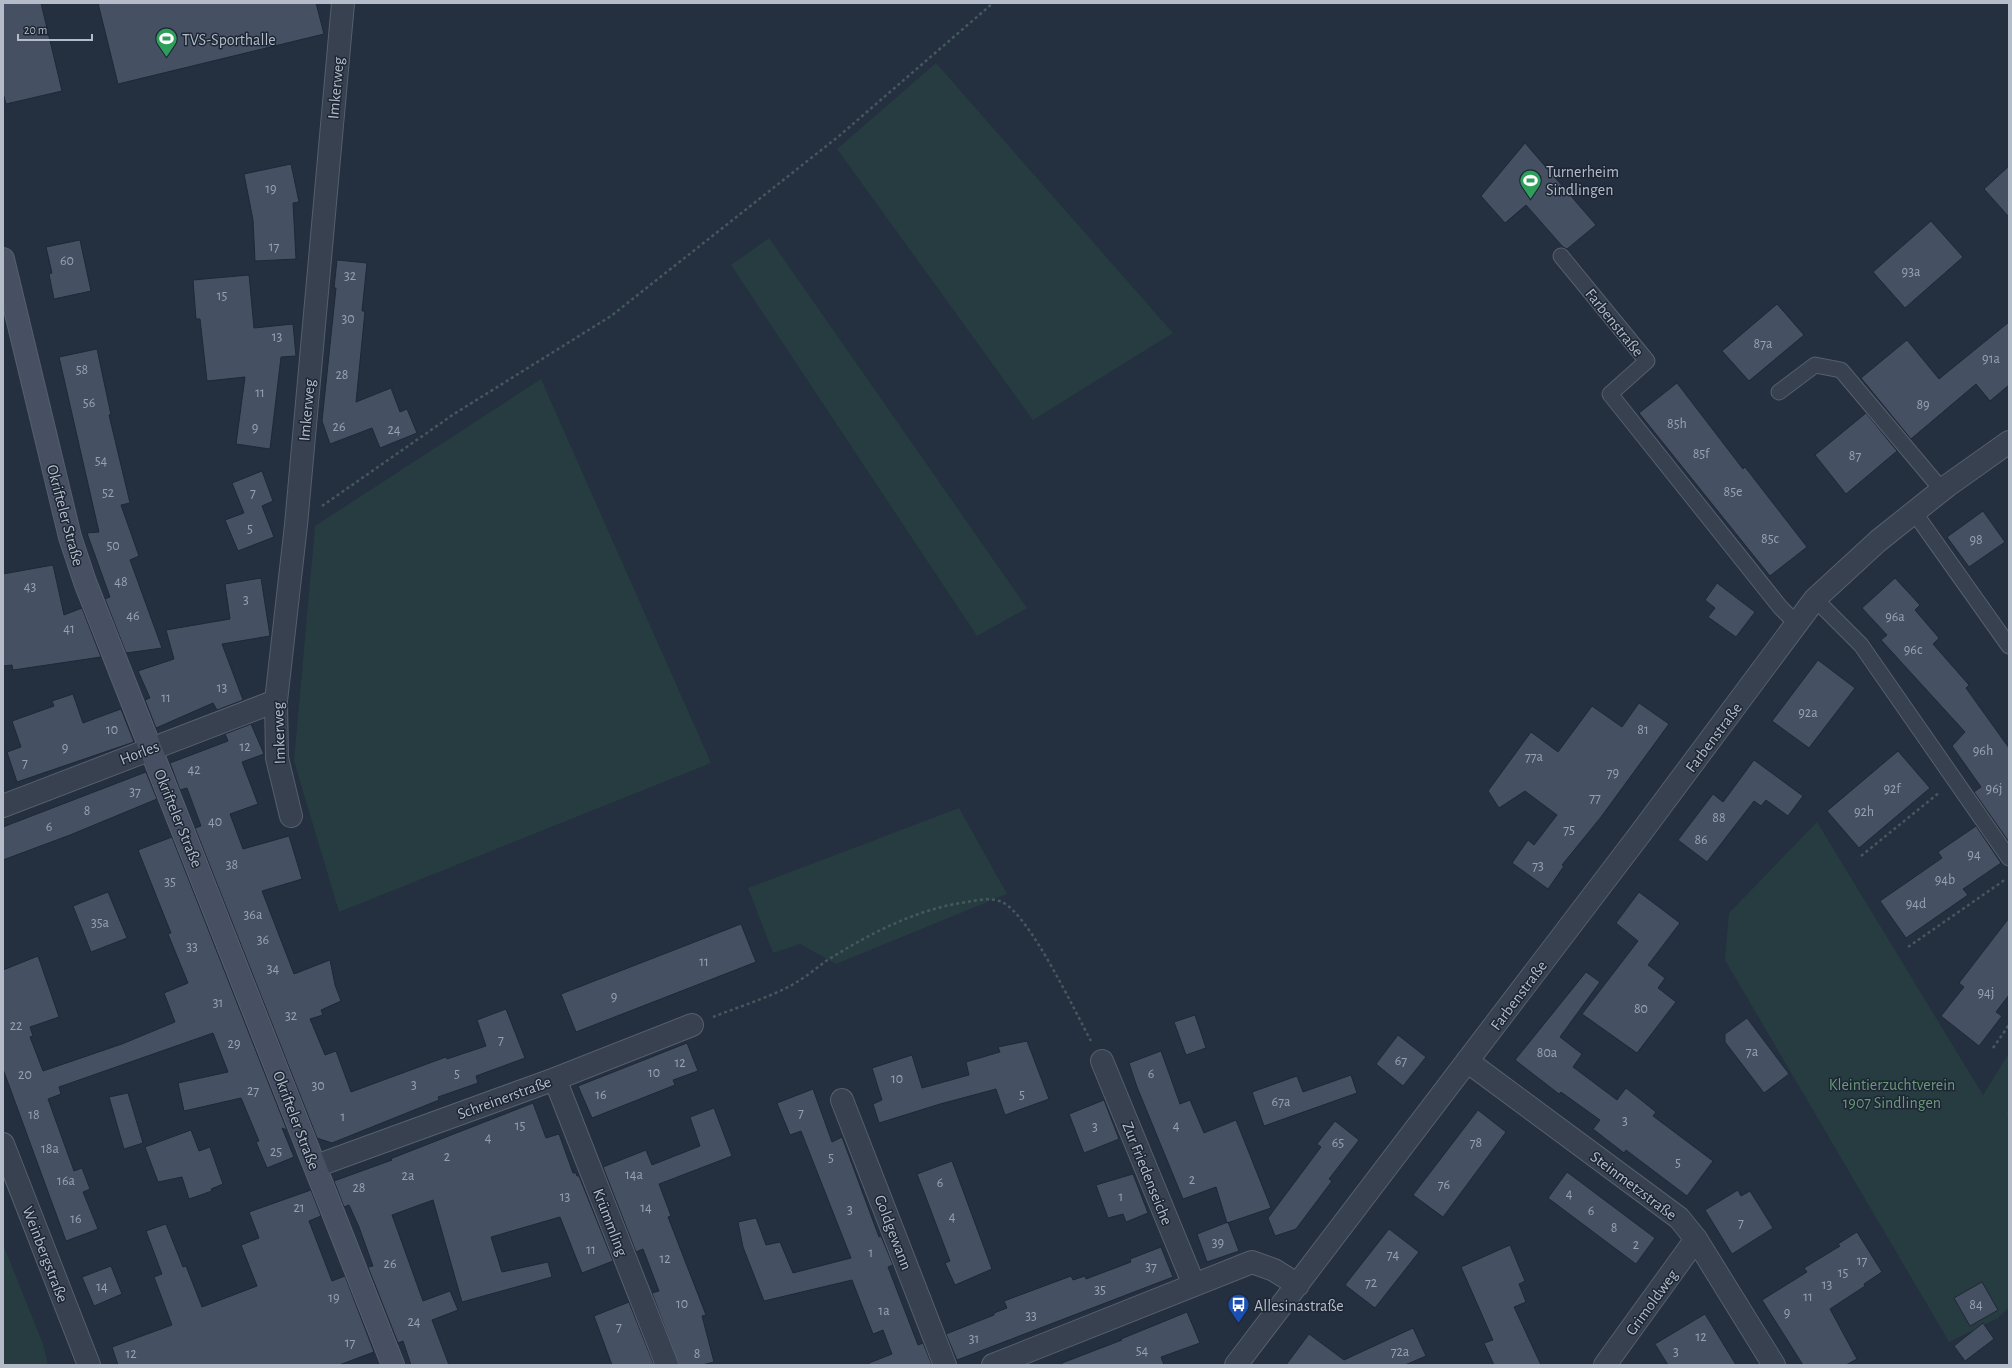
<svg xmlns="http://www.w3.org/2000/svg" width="2012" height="1368" font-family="'Alegreya Sans',sans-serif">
	<rect width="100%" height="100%" fill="#242f3f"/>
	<path fill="#263c40" d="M 936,63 L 1173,333 L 1033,420 L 837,149 Z
		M 769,238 L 1027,608 L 977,636 L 731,265 Z
		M 541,379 L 711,763 L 339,912 L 294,761 L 315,526 Z
		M 959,808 L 1007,894 L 836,964 L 800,944 L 773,953 L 748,888 Z
		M 1817,822 L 1983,1095 L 2009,1053 L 2009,1308 L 1998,1318 L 1949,1342 L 1725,960 L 1729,913 Z
		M 3,1244 L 43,1344 L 48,1365 L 3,1365 Z"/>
	<path fill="#455163" stroke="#1f2836" d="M 3,3 L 41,3 L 62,91 L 6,104 L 3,93 Z
		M 98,3 L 316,3 L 324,34 L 118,84 Z
		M 1525,143 L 1596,225 L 1567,249 L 1563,247 L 1526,205 L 1505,223 L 1481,196 Z
		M 291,164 L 299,202 L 293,203 L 296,259 L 255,261 L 253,220 L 244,174 Z
		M 2009,166 L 2009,217 L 1984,189 Z
		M 1931,221 L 1963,257 L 1905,308 L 1873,272 Z
		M 80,240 L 91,291 L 54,299 L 49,274 L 52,273 L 46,247 Z
		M 337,260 L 367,263 L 362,311 L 365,311 L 356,402 L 391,388 L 400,412 L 407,409 L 417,433 L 380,448 L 372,428 L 330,444 L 322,421 L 336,288 L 334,288 Z
		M 249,275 L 254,328 L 293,324 L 296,356 L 281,357 L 270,449 L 236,444 L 245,377 L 207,381 L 200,319 L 196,319 L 193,280 Z
		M 1777,304 L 1804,335 L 1749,381 L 1722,351 Z
		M 2009,322 L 2009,385 L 1990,401 L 1976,384 L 1911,439 L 1861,378 L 1907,340 L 1939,379 Z
		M 97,349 L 111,415 L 109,415 L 130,503 L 121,505 L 139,556 L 130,560 L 162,648 L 126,653 L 105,599 L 110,597 L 87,533 L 99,532 L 59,357 Z
		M 1677,383 L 1743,469 L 1745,467 L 1807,547 L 1770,576 L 1639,413 Z
		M 1866,413 L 1897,451 L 1846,494 L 1815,455 Z
		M 262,471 L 273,501 L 262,506 L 274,537 L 238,551 L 225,520 L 244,513 L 232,483 Z
		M 1983,511 L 2005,542 L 1969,567 L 1947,537 Z
		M 53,565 L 64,615 L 82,608 L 101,657 L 13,670 L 12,665 L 3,666 L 3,574 Z
		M 261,578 L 270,636 L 222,644 L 243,700 L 217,710 L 213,703 L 156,728 L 145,700 L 150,698 L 138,671 L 174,659 L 166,630 L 230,619 L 225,584 Z
		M 1895,578 L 1920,605 L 1915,610 L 1939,638 L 1933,644 L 1969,685 L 1966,688 L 2009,748 L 2009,842 L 1974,792 L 1981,787 L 1952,746 L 1965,732 L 1881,640 L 1887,635 L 1862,608 Z
		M 1717,583 L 1755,612 L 1736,637 L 1708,617 L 1715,608 L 1705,600 Z
		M 1818,660 L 1855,688 L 1809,748 L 1772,721 Z
		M 73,694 L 83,723 L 121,709 L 134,742 L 17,782 L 7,752 L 21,747 L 12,721 L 54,706 L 52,701 Z
		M 1639,703 L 1669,724 L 1601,817 L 1562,865 L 1564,866 L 1548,889 L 1512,863 L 1528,840 L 1534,845 L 1557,815 L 1525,791 L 1499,808 L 1488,791 L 1531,732 L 1558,752 L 1592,706 L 1622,727 Z
		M 251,724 L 264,754 L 242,762 L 258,804 L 230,814 L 243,849 L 289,836 L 302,879 L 262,891 L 294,974 L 330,960 L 335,985 L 341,1001 L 321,1010 L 323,1015 L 310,1019 L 325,1055 L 336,1051 L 351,1092 L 446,1057 L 447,1059 L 486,1046 L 477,1020 L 506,1009 L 525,1058 L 476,1076 L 478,1083 L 438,1097 L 439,1100 L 332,1143 L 317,1138 L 195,828 L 201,826 L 187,788 L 180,790 L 170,763 L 228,741 L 225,734 Z
		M 1898,751 L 1930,788 L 1859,848 L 1827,811 Z
		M 1754,760 L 1803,796 L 1788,816 L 1766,800 L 1761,806 L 1754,801 L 1707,862 L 1678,840 L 1713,794 L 1723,802 Z
		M 146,772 L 157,799 L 70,835 L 3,860 L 3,827 Z
		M 1976,826 L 2001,863 L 1963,889 L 1968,895 L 1906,938 L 1880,901 L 1942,858 L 1938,852 Z
		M 172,837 L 287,1130 L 282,1128 L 294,1157 L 267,1168 L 256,1142 L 259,1141 L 241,1098 L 184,1111 L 178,1083 L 228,1072 L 213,1033 L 59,1087 L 61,1094 L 48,1099 L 74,1171 L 82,1168 L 90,1189 L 83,1192 L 98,1229 L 66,1241 L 3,1069 L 3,970 L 38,956 L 59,1017 L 30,1027 L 33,1036 L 30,1037 L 43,1071 L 122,1044 L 175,1022 L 164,993 L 188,983 L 168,934 L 171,933 L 138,850 Z
		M 108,892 L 127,938 L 91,952 L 73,906 Z
		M 1639,892 L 1680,923 L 1648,965 L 1665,978 L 1658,988 L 1676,1002 L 1637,1053 L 1582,1014 L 1638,941 L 1616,923 Z
		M 2009,918 L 2009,995 L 1996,1012 L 2002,1016 L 1979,1046 L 1941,1016 L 1964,987 L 1959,983 Z
		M 741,924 L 756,962 L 576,1032 L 561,994 Z
		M 1586,972 L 1600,982 L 1560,1037 L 1582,1054 L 1573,1067 L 1617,1100 L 1626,1088 L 1656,1112 L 1653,1116 L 1713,1161 L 1687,1196 L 1626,1150 L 1624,1153 L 1593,1129 L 1600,1120 L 1561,1092 L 1559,1094 L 1515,1060 Z
		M 1195,1015 L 1206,1048 L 1186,1055 L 1174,1022 Z
		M 1747,1018 L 1789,1074 L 1764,1093 L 1725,1042 L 1725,1034 Z
		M 1398,1035 L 1426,1057 L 1403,1086 L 1376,1064 Z
		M 1027,1041 L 1049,1099 L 1005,1115 L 996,1089 L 940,1104 L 879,1123 L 873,1104 L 882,1100 L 872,1068 L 912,1055 L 922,1088 L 969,1075 L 966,1062 L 1000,1052 L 998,1047 Z
		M 687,1043 L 698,1071 L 673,1080 L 675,1085 L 592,1118 L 578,1086 Z
		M 1161,1051 L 1180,1104 L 1190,1100 L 1204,1133 L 1236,1120 L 1271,1208 L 1227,1223 L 1216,1187 L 1183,1199 L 1137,1087 L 1129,1063 Z
		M 1351,1075 L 1357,1093 L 1264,1126 L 1252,1092 L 1297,1076 L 1303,1092 Z
		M 813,1089 L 832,1142 L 842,1137 L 879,1237 L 881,1236 L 893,1265 L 888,1267 L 918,1345 L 923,1343 L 932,1365 L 869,1365 L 869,1363 L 892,1354 L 883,1330 L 873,1334 L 852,1280 L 764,1301 L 743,1247 L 738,1222 L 756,1218 L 766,1245 L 780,1242 L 793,1273 L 851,1258 L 801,1131 L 790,1135 L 777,1103 Z
		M 128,1093 L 143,1143 L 124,1149 L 109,1097 Z
		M 1104,1100 L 1119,1139 L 1084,1153 L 1069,1114 Z
		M 533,1103 L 546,1138 L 559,1134 L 573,1173 L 576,1173 L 577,1176 L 579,1176 L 613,1261 L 582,1273 L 560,1217 L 491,1237 L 502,1272 L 548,1262 L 552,1277 L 462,1302 L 433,1200 L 392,1215 L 423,1301 L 450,1291 L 458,1310 L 432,1320 L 449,1365 L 411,1365 L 403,1341 L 398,1343 L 368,1267 L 373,1266 L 359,1227 L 349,1205 L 344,1207 L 334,1181 L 392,1160 L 390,1159 Z
		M 714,1108 L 732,1156 L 659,1184 L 671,1216 L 668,1217 L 706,1315 L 702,1316 L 714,1362 L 702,1365 L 679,1365 L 652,1293 L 659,1291 L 643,1249 L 636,1252 L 603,1167 L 646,1150 L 652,1165 L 700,1146 L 690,1117 Z
		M 1478,1110 L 1506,1132 L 1443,1217 L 1413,1195 Z
		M 1335,1121 L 1359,1140 L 1329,1179 L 1332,1181 L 1296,1229 L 1275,1236 L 1268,1218 L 1321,1147 L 1317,1144 Z
		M 191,1130 L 199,1151 L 210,1147 L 223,1184 L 211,1189 L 212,1191 L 189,1199 L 182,1177 L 158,1182 L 145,1147 Z
		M 952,1161 L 992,1269 L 955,1285 L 945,1263 L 950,1261 L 917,1174 Z
		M 1567,1172 L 1655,1238 L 1636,1264 L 1548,1198 Z
		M 1133,1174 L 1148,1213 L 1126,1222 L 1123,1214 L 1108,1218 L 1096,1185 Z
		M 311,1190 L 321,1216 L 309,1221 L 332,1281 L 345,1276 L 374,1352 L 339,1365 L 118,1365 L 112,1347 L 172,1325 L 154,1277 L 162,1274 L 146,1231 L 166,1224 L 183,1267 L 186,1266 L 202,1307 L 257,1286 L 241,1245 L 259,1238 L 249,1212 Z
		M 1738,1190 L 1741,1196 L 1750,1191 L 1773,1228 L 1732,1254 L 1705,1210 Z
		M 1228,1222 L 1239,1251 L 1207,1262 L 1197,1234 Z
		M 1389,1229 L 1419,1252 L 1375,1308 L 1345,1285 Z
		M 1857,1232 L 1882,1272 L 1864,1284 L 1865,1286 L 1830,1309 L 1857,1359 L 1846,1365 L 1803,1365 L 1762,1300 L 1807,1272 L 1804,1268 L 1840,1246 L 1838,1244 Z
		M 1510,1245 L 1525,1281 L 1519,1284 L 1526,1302 L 1514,1307 L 1541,1365 L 1494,1365 L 1484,1343 L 1493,1340 L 1461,1267 Z
		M 1161,1247 L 1173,1277 L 957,1360 L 946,1334 L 994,1315 L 994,1313 L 1007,1308 L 1004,1301 L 1071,1276 L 1073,1280 L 1085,1276 L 1086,1279 L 1131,1262 L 1130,1259 Z
		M 111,1266 L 122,1294 L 94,1306 L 82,1277 Z
		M 1982,1282 L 1998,1310 L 1970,1326 L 1954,1298 Z
		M 629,1302 L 654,1365 L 612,1365 L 594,1316 Z
		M 1187,1312 L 1200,1343 L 1161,1357 L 1164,1365 L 1062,1365 L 1062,1363 L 1122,1340 L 1121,1339 Z
		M 1705,1314 L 1736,1365 L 1668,1365 L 1655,1344 Z
		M 1983,1323 L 1994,1339 L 1965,1361 L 1954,1346 Z
		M 1413,1328 L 1426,1356 L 1405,1365 L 1286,1365 L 1309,1334 L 1344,1360 Z"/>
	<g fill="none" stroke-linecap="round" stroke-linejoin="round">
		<defs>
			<path id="lane" d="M 1561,256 L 1647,361 L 1610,394 L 1780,607 L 1797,624
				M 1779,392 L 1815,365 L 1841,370 L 1942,490
				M 1914,512 L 2009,646
				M 1815,599 L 1861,645 L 2009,858"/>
			<path id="street" d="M 3,806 L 276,701
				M 291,816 L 277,758 L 276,701 L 296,525 L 343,3
				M 1102,1061 L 1194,1285
				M 1467,1061 L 1679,1218 L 1696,1239 L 1774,1365
				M 555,1079 L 667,1365
				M 842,1100 L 945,1365
				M 3,1144 L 89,1365
				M 316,1166 L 555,1079 L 692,1025
				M 993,1365 L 1252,1262 L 1274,1270 L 1298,1285
				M 1236,1365 L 1640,834 L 1815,599 L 1878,541 L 1947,486 L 2009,442
				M 1605,1365 L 1696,1239"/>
			<path id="secondary" d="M 3,259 L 70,537 L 85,582 L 393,1365"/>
		</defs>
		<use href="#lane" stroke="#565f6c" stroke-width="17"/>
		<use href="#street" stroke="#565f6c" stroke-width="24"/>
		<use href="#secondary" stroke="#565f6c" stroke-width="24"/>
		<path stroke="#44595d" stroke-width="2.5" stroke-dasharray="3 3" stroke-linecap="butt" d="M 322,506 L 454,414 L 611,316 L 839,136 L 993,3
			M 1861,856 L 1940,792
			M 1908,947 L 2006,879
			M 713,1017 C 738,1007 765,999 788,987 C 802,980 814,970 826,961 C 869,934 916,909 967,902 C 978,900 992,897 1002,902 C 1030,915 1075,1012 1091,1041
			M 1993,1048 L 2009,1025
			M 2009,1113 L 2009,1115"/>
		<use href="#lane" stroke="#38414f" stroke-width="15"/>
		<use href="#street" stroke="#38414f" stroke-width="22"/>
		<use href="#secondary" stroke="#465062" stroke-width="22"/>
	</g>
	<defs>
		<symbol id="stadium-pin" viewBox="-11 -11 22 30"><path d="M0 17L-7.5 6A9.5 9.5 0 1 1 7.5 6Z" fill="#2e9e5b" stroke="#1d2634"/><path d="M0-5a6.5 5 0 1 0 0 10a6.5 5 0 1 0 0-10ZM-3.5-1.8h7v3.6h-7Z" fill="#fff"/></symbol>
		<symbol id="bus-pin" viewBox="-11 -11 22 30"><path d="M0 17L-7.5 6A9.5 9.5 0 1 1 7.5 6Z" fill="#1a4fb4" stroke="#1d2634"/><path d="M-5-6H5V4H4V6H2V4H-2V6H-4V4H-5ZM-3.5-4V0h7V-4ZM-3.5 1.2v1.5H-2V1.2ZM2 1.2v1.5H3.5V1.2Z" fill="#fff"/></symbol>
	</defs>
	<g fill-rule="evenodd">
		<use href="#stadium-pin" x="154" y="26" width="25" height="34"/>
		<use href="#stadium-pin" x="1518" y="168" width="25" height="34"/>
		<use href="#bus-pin" x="1226" y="1292" width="25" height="34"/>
	</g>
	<g text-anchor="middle" stroke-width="3" stroke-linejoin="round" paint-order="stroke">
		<g font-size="14" fill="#98a1b0">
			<text x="271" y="193">19</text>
			<text x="274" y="251">17</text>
			<text x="67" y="265">60</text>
			<text x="1911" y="276">93a</text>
			<text x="350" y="280">32</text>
			<text x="222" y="300">15</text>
			<text x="348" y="323">30</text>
			<text x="277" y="341">13</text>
			<text x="1763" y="348">87a</text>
			<text x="1991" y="363">91a</text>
			<text x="82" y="374">58</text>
			<text x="342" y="379">28</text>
			<text x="260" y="397">11</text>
			<text x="89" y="407">56</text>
			<text x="1923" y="409">89</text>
			<text x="1677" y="428">85h</text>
			<text x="339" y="431">26</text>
			<text x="255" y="432">9</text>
			<text x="394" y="434">24</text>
			<text x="1701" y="458">85f</text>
			<text x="1855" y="460">87</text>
			<text x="101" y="465">54</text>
			<text x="1733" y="496">85e</text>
			<text x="108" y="497">52</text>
			<text x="253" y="497">7</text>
			<text x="250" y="533">5</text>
			<text x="1770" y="543">85c</text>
			<text x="1976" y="544">98</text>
			<text x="113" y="550">50</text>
			<text x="121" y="586">48</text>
			<text x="30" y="591">43</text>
			<text x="246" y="604">3</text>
			<text x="133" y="620">46</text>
			<text x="1895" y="621">96a</text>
			<text x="69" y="633">41</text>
			<text x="1913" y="654">96c</text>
			<text x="222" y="692">13</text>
			<text x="166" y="702">11</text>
			<text x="1808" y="717">92a</text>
			<text x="112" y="734">10</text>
			<text x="1643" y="734">81</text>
			<text x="245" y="751">12</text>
			<text x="65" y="752">9</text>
			<text x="1983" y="755">96h</text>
			<text x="1534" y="761">77a</text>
			<text x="25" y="767">7</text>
			<text x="194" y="774">42</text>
			<text x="1613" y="777">79</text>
			<text x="1892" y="793">92f</text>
			<text x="1994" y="793">96j</text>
			<text x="135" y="796">37</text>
			<text x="1595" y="802">77</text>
			<text x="87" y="815">8</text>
			<text x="1864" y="816">92h</text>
			<text x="1719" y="822">88</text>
			<text x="215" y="826">40</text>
			<text x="49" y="831">6</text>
			<text x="1569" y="834">75</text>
			<text x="1701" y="844">86</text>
			<text x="1974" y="859">94</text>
			<text x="232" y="869">38</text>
			<text x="1538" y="870">73</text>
			<text x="1945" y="884">94b</text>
			<text x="170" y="886">35</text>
			<text x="1916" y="908">94d</text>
			<text x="253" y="919">36a</text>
			<text x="100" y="927">35a</text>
			<text x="263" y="944">36</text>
			<text x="192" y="951">33</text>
			<text x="704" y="966">11</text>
			<text x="273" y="973">34</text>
			<text x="1986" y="997">94j</text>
			<text x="614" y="1001">9</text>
			<text x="218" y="1007">31</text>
			<text x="1641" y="1013">80</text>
			<text x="291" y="1020">32</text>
			<text x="16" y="1030">22</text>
			<text x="501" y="1044">7</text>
			<text x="234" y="1048">29</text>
			<text x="1752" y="1056">7a</text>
			<text x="1547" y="1057">80a</text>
			<text x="1401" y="1065">67</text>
			<text x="680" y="1067">12</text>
			<text x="654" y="1077">10</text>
			<text x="457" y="1078">5</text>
			<text x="1151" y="1078">6</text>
			<text x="25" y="1079">20</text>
			<text x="897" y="1083">10</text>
			<text x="414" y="1089">3</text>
			<text x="318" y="1090">30</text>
			<text x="253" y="1095">27</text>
			<text x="601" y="1099">16</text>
			<text x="1022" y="1099">5</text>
			<text x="1281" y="1106">67a</text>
			<text x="801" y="1117">7</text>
			<text x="34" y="1119">18</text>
			<text x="343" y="1121">1</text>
			<text x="1625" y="1125">3</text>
			<text x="520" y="1130">15</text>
			<text x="1176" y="1130">4</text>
			<text x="1095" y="1131">3</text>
			<text x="488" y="1142">4</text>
			<text x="1338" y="1147">65</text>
			<text x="1476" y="1147">78</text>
			<text x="50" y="1153">18a</text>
			<text x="276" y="1156">25</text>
			<text x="447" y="1161">2</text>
			<text x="831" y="1162">5</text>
			<text x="1678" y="1167">5</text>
			<text x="634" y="1179">14a</text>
			<text x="408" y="1180">2a</text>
			<text x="1192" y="1184">2</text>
			<text x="66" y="1185">16a</text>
			<text x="940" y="1187">6</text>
			<text x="1444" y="1189">76</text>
			<text x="359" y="1192">28</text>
			<text x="1569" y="1198">4</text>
			<text x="565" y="1201">13</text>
			<text x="1121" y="1201">1</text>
			<text x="299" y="1212">21</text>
			<text x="646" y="1212">14</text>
			<text x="850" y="1214">3</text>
			<text x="1591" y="1215">6</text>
			<text x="952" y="1221">4</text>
			<text x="76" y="1223">16</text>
			<text x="1741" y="1227">7</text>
			<text x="1614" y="1232">8</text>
			<text x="1218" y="1247">39</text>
			<text x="1636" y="1249">2</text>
			<text x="591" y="1254">11</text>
			<text x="871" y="1257">1</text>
			<text x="1393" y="1259">74</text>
			<text x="665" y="1263">12</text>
			<text x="1862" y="1265">17</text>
			<text x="390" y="1268">26</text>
			<text x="1151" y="1271">37</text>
			<text x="1843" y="1277">15</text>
			<text x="1371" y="1287">72</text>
			<text x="1827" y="1289">13</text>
			<text x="102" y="1291">14</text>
			<text x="1100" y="1294">35</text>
			<text x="1808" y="1301">11</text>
			<text x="334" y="1302">19</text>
			<text x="682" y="1308">10</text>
			<text x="1976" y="1309">84</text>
			<text x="884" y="1315">1a</text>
			<text x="1787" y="1317">9</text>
			<text x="1031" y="1320">33</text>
			<text x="414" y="1326">24</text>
			<text x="619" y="1331">7</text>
			<text x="1701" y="1341">12</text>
			<text x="974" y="1343">31</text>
			<text x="350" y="1347">17</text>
			<text x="1142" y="1355">54</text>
			<text x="1400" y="1356">72a</text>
			<text x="1676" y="1356">3</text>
			<text x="131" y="1358">12</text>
			<text x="697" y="1358">8</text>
		</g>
		<g font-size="16" fill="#b4bcc9" stroke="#1d2634" text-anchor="start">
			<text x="182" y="45">TVS-Sporthalle</text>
			<text x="1546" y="177">Turnerheim<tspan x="1546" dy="18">Sindlingen</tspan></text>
			<text x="1254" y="1311">Allesinastraße</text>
		</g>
		<g font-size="16" fill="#b4bcc9" stroke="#1d2634">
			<text transform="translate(335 88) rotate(-85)" y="6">Imkerweg</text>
			<text transform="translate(1615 322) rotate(51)" y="6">Farbenstraße</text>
			<text transform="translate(306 410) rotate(-85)" y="6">Imkerweg</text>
			<text transform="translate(66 515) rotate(75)" y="6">Okrifteler Straße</text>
			<text transform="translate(278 733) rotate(-92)" y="6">Imkerweg</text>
			<text transform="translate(1713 737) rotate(-53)" y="6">Farbenstraße</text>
			<text transform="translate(139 752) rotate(-21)" y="6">Horles</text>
			<text transform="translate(179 818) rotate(68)" y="6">Okrifteler Straße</text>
			<text transform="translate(1518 995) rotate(-53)" y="6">Farbenstraße</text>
			<text transform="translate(504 1097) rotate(-20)" y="6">Schreinerstraße</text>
			<text transform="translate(297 1120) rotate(69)" y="6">Okrifteler Straße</text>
			<text transform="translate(1148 1173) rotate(68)" y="6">Zur Friedenseiche</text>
			<text transform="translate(1634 1185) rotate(37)" y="6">Steinmetzstraße</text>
			<text transform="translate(611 1222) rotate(69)" y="6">Krümmling</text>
			<text transform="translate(894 1232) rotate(69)" y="6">Goldgewann</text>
			<text transform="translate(46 1254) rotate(69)" y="6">Weinbergstraße</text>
			<text transform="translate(1651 1302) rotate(-54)" y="6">Grimoldweg</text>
		</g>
		<g font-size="16" fill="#6b9a77" stroke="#1d2634">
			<text x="1892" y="1090">Kleintierzuchtverein<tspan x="1892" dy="18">1907 Sindlingen</tspan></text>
		</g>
	</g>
	<rect width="2012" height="1368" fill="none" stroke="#b4bcc9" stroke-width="8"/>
	<path d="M18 34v6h74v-6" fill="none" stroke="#b4bcc9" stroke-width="2"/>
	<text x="24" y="34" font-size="12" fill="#b4bcc9" stroke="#1d2634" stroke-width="3" paint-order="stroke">20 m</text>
</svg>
